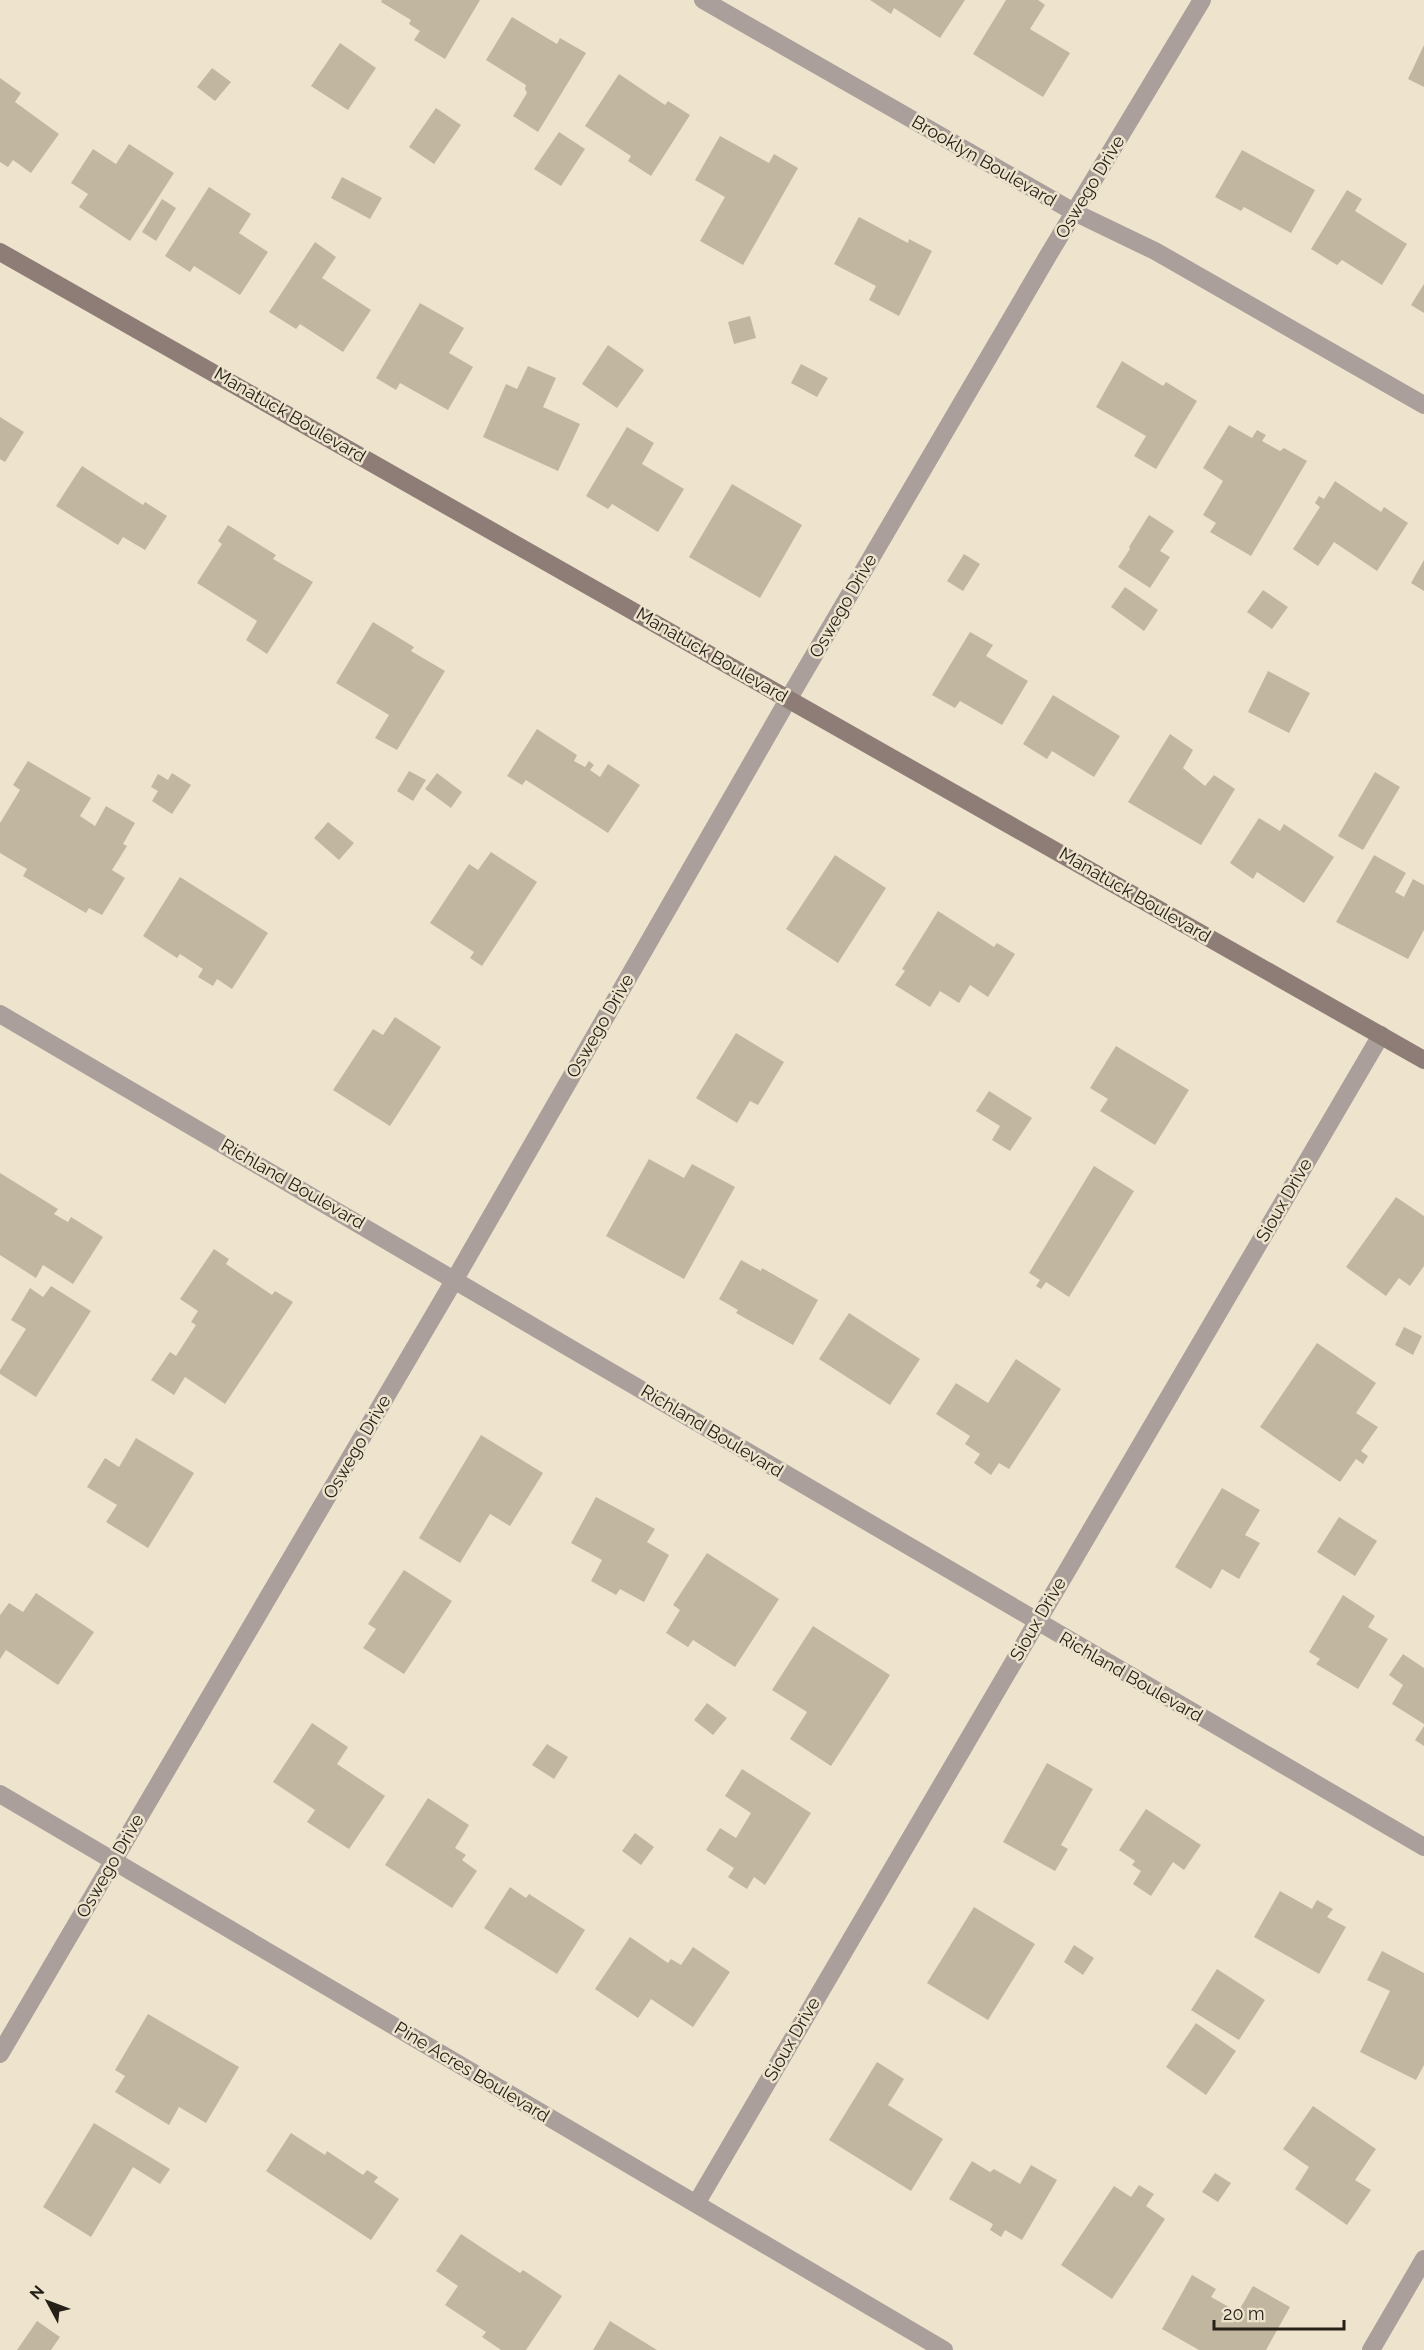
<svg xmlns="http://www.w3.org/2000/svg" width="1424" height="2350" font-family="Raleway,sans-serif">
	<rect width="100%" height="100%" fill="#eee4cd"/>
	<path fill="#c1b7a0" d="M 382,0 L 480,0 L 445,59 L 414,40 L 420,31 L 409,24 L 411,20 L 381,2 Z
		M 870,0 L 965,0 L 940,38 L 894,8 L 891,14 Z
		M 1006,0 L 1038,0 L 1045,5 L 1030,29 L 1070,53 L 1043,97 L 973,54 Z
		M 512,17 L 557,44 L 560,38 L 586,53 L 538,132 L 513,116 L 527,93 L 525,89 L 526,85 L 486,60 Z
		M 340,43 L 376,68 L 348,110 L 311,86 Z
		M 1424,45 L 1424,87 L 1408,79 Z
		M 212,68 L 231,82 L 215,101 L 197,87 Z
		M 619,74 L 665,105 L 668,101 L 690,115 L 651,176 L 628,161 L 631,156 L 585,126 Z
		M 0,78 L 21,93 L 15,102 L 59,134 L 31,173 L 13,160 L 8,167 L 0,162 Z
		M 436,108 L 461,125 L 434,164 L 409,147 Z
		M 559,132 L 585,149 L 561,186 L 534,169 Z
		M 720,136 L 769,163 L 774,154 L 798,168 L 743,265 L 700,241 L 725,197 L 695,180 Z
		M 129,144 L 174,173 L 130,241 L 79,207 L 88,194 L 71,183 L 93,149 L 116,164 Z
		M 1242,150 L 1315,190 L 1291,233 L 1244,207 L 1241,211 L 1215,197 Z
		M 342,177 L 382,198 L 370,219 L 331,198 Z
		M 209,187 L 251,214 L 239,233 L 268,252 L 240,295 L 194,266 L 190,272 L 165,256 Z
		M 1347,190 L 1362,199 L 1355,211 L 1407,244 L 1382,285 L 1342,260 L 1337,265 L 1311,249 Z
		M 162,199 L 176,208 L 156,241 L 142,232 Z
		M 859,217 L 908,243 L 909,239 L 932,251 L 899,316 L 869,300 L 876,286 L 834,264 Z
		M 315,242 L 336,257 L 322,278 L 371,310 L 343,352 L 300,324 L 296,329 L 269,312 Z
		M 1424,284 L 1424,313 L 1411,305 Z
		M 420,303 L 464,328 L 449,353 L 473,367 L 448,410 L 400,383 L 396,390 L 376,378 Z
		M 750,316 L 756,338 L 734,344 L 728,322 Z
		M 608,345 L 644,370 L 617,408 L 582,384 Z
		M 1122,361 L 1163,386 L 1166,382 L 1197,401 L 1156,469 L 1134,456 L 1146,436 L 1096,407 Z
		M 801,364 L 828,378 L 817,397 L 791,383 Z
		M 528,366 L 556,378 L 543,407 L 580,424 L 558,471 L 483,437 L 506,384 L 517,389 Z
		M 0,417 L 24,432 L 5,462 L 0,459 Z
		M 1229,425 L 1252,438 L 1257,430 L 1266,435 L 1262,441 L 1280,451 L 1284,448 L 1307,461 L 1251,556 L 1210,532 L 1216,523 L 1203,515 L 1223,481 L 1203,468 Z
		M 627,427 L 654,443 L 642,464 L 684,489 L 658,532 L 612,504 L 608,509 L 586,496 Z
		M 82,466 L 143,505 L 145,502 L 167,516 L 145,550 L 123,537 L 118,545 L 56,506 Z
		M 1335,481 L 1381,512 L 1384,507 L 1408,523 L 1377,571 L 1334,542 L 1318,566 L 1293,549 L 1320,507 L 1315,503 L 1319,496 L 1324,499 Z
		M 732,484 L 802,525 L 760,598 L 689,557 Z
		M 1149,515 L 1174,531 L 1160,551 L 1170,557 L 1150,588 L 1118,567 L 1130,549 L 1129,547 Z
		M 228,525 L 276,555 L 273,559 L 313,582 L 267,654 L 246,640 L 257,621 L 197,583 L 222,544 L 218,541 Z
		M 964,554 L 980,564 L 963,591 L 947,581 Z
		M 1424,560 L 1424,591 L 1411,583 Z
		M 1125,587 L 1158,610 L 1144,631 L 1111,607 Z
		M 1263,590 L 1288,607 L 1272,629 L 1247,612 Z
		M 373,622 L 414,647 L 411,651 L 445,671 L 397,750 L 375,738 L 389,715 L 336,683 Z
		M 970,632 L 993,645 L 986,656 L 1028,681 L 1002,725 L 960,701 L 955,708 L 932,695 Z
		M 1268,671 L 1310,693 L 1289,733 L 1248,712 Z
		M 1053,695 L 1120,736 L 1094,777 L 1052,751 L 1047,759 L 1023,744 Z
		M 537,729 L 577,755 L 574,761 L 585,767 L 589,761 L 594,765 L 590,770 L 600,777 L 608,764 L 640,785 L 608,833 L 526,780 L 522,785 L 507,776 Z
		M 1170,734 L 1193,750 L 1183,768 L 1205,786 L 1214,775 L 1235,789 L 1201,845 L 1128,802 Z
		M 28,761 L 91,798 L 80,816 L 95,826 L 106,806 L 135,823 L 123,844 L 127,846 L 112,870 L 125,878 L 102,915 L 89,908 L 86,913 L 23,876 L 27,869 L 0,853 L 0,823 L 20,790 L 13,785 Z
		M 409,771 L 426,780 L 413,801 L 397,791 Z
		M 1375,772 L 1400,787 L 1363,850 L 1338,836 Z
		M 172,773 L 191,785 L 172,814 L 152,801 L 158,791 L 151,787 L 158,774 L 168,780 Z
		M 437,773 L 462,792 L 451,808 L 425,789 Z
		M 1259,818 L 1280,831 L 1284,824 L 1334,857 L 1304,903 L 1257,872 L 1253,879 L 1230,863 Z
		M 328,822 L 354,843 L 339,860 L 314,838 Z
		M 491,852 L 537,882 L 482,966 L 470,958 L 474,952 L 430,923 L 469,864 L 478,870 Z
		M 835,855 L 886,888 L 838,963 L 786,929 Z
		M 1374,855 L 1406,873 L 1395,892 L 1404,897 L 1413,879 L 1424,885 L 1424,930 L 1408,959 L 1336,922 Z
		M 180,877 L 268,933 L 232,989 L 217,979 L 213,986 L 198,977 L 203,969 L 180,954 L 177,958 L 143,936 Z
		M 938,911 L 994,947 L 997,943 L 1015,954 L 988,997 L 970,985 L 959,1003 L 940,991 L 930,1007 L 895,985 L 905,971 L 902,969 Z
		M 395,1017 L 441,1047 L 390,1126 L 333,1090 L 373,1029 L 383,1035 Z
		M 736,1033 L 784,1062 L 758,1105 L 750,1101 L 737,1123 L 696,1098 Z
		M 1116,1046 L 1189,1090 L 1155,1145 L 1100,1111 L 1108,1099 L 1090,1088 Z
		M 989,1091 L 1032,1118 L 1010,1151 L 992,1140 L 1000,1126 L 976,1111 Z
		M 649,1159 L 684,1178 L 692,1164 L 735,1187 L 684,1279 L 606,1236 Z
		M 1094,1166 L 1134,1191 L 1069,1297 L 1046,1282 L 1041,1289 L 1036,1286 L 1040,1280 L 1029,1273 Z
		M 0,1173 L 58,1209 L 54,1214 L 68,1222 L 71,1217 L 103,1237 L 73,1284 L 43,1265 L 36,1278 L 0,1255 Z
		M 1396,1197 L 1424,1216 L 1424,1266 L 1410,1286 L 1399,1278 L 1386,1296 L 1346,1267 Z
		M 214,1249 L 229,1259 L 226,1264 L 272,1295 L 275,1291 L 293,1302 L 225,1404 L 185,1377 L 174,1395 L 151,1380 L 170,1352 L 176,1356 L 196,1325 L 191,1322 L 198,1311 L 180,1299 Z
		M 741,1260 L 761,1271 L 762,1268 L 818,1300 L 793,1345 L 736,1313 L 738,1310 L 719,1299 Z
		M 51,1286 L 91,1311 L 36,1397 L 0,1374 L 0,1370 L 26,1329 L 11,1320 L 30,1288 L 43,1297 Z
		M 849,1313 L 920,1359 L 890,1405 L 819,1359 Z
		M 1404,1327 L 1422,1336 L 1413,1355 L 1395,1345 Z
		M 1317,1343 L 1376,1383 L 1356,1413 L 1378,1427 L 1361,1451 L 1368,1456 L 1363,1464 L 1356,1459 L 1340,1482 L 1260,1427 Z
		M 1016,1359 L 1061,1389 L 1009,1469 L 999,1463 L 991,1475 L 974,1463 L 980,1454 L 965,1444 L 970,1436 L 936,1414 L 956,1383 L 988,1403 Z
		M 481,1435 L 543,1473 L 510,1526 L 490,1514 L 460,1563 L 419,1538 Z
		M 136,1438 L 194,1473 L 148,1548 L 106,1522 L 117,1505 L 87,1487 L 105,1458 L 119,1467 Z
		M 1222,1488 L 1260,1510 L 1245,1535 L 1260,1543 L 1239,1579 L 1222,1569 L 1211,1589 L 1175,1567 Z
		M 596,1497 L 655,1529 L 647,1542 L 669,1555 L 644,1602 L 620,1589 L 616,1595 L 591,1581 L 602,1560 L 571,1543 Z
		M 1339,1517 L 1377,1541 L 1355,1576 L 1317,1552 Z
		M 707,1553 L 779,1599 L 735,1667 L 693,1640 L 688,1647 L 666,1633 L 680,1610 L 673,1605 Z
		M 404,1570 L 452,1601 L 404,1674 L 363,1648 L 376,1629 L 368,1624 Z
		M 36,1593 L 94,1632 L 58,1685 L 6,1650 L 0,1659 L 0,1615 L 9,1603 L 23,1612 Z
		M 1343,1595 L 1375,1616 L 1368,1627 L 1388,1639 L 1358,1689 L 1316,1664 L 1320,1659 L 1309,1652 Z
		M 813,1626 L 890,1675 L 831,1766 L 790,1739 L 807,1712 L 772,1690 Z
		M 1403,1654 L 1424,1668 L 1424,1724 L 1392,1704 L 1403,1685 L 1389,1675 Z
		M 707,1703 L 727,1718 L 713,1735 L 694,1720 Z
		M 312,1723 L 348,1747 L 337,1764 L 385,1796 L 349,1849 L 307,1822 L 315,1810 L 273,1782 Z
		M 1424,1726 L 1424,1746 L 1415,1740 Z
		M 547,1744 L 568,1757 L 554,1779 L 532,1765 Z
		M 1047,1763 L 1093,1789 L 1061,1845 L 1068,1849 L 1055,1871 L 1003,1842 Z
		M 742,1769 L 811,1813 L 765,1885 L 754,1877 L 747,1889 L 728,1877 L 734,1868 L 706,1850 L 720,1828 L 736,1838 L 751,1813 L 725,1796 Z
		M 428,1798 L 469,1825 L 455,1848 L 466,1855 L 462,1860 L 477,1871 L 452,1908 L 385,1865 Z
		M 1146,1809 L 1201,1845 L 1184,1870 L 1173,1862 L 1151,1896 L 1133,1884 L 1141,1871 L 1132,1865 L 1135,1861 L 1119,1850 Z
		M 635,1833 L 654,1847 L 641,1865 L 622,1851 Z
		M 510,1887 L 526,1898 L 529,1894 L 585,1930 L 557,1974 L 484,1928 Z
		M 1280,1891 L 1312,1909 L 1317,1900 L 1333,1909 L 1327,1917 L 1346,1927 L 1319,1974 L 1254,1937 Z
		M 974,1907 L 1035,1944 L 988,2020 L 927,1983 Z
		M 630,1937 L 668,1963 L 671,1959 L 681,1965 L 693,1947 L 730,1972 L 693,2027 L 651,1999 L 638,2018 L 595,1989 Z
		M 1074,1945 L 1094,1958 L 1083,1975 L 1064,1962 Z
		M 1382,1951 L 1424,1973 L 1424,2065 L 1416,2080 L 1360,2052 L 1390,1991 L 1367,1980 Z
		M 1217,1969 L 1265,2000 L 1239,2040 L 1191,2010 Z
		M 148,2014 L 239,2067 L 206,2123 L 179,2107 L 169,2125 L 115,2092 L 125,2076 L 115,2070 Z
		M 1196,2023 L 1236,2051 L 1206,2095 L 1166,2067 Z
		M 877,2062 L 904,2079 L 888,2105 L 943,2139 L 911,2191 L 829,2140 Z
		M 1313,2106 L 1376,2149 L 1355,2180 L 1371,2190 L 1347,2225 L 1295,2189 L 1309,2167 L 1283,2149 Z
		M 94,2123 L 170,2169 L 160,2184 L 133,2167 L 91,2237 L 43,2207 Z
		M 291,2133 L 325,2155 L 327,2151 L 363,2175 L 367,2170 L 378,2177 L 374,2182 L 399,2199 L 371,2240 L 266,2171 Z
		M 972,2161 L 990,2172 L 994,2169 L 1020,2184 L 1031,2165 L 1057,2180 L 1022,2240 L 1005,2230 L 1001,2237 L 990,2230 L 993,2224 L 949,2199 Z
		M 1215,2173 L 1231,2183 L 1218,2202 L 1202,2192 Z
		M 1139,2185 L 1154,2194 L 1146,2206 L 1165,2219 L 1112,2299 L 1061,2265 L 1114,2186 L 1131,2197 Z
		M 461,2234 L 520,2273 L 523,2270 L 562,2296 L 526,2350 L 501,2350 L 482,2337 L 486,2332 L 445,2305 L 458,2286 L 436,2271 Z
		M 1192,2275 L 1216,2289 L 1211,2297 L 1238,2312 L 1253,2286 L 1290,2307 L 1266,2350 L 1199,2350 L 1162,2329 Z
		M 37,2321 L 60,2337 L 51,2350 L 17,2350 Z
		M 610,2321 L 657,2350 L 593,2350 Z"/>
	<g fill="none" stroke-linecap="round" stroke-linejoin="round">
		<path stroke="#aa9f9b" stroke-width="18" d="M 703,0 L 1074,212 L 1155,251 L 1424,405
			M 0,1014 C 475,1291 948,1572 1424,1847
			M 0,1794 L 944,2350
			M 0,2054 L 455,1279 L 789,698 L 1049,254 L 1202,0
			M 696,2204 L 1381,1035
			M 1371,2350 L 1424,2259"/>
		<path stroke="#8e7d77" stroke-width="18" d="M 0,252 L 1424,1060"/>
	</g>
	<g text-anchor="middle" stroke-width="5" stroke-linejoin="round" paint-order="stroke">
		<g font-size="18" fill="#252118" stroke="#eee4cd">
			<text transform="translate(984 161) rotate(30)" y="6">Brooklyn Boulevard</text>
			<text transform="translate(1090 187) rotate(-59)" y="6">Oswego Drive</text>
			<text transform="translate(290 415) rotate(30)" y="6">Manatuck Boulevard</text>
			<text transform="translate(843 606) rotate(-60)" y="6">Oswego Drive</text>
			<text transform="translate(712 655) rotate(30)" y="6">Manatuck Boulevard</text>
			<text transform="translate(1135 895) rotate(30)" y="6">Manatuck Boulevard</text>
			<text transform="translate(600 1026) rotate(-60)" y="6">Oswego Drive</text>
			<text transform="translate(293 1184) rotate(30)" y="6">Richland Boulevard</text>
			<text transform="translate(1284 1200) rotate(-60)" y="6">Sioux Drive</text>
			<text transform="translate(712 1431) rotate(31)" y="6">Richland Boulevard</text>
			<text transform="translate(357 1447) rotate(-60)" y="6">Oswego Drive</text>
			<text transform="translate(1038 1619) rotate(-60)" y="6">Sioux Drive</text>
			<text transform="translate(1131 1677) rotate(30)" y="6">Richland Boulevard</text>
			<text transform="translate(110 1866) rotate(-60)" y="6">Oswego Drive</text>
			<text transform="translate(792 2039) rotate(-60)" y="6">Sioux Drive</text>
			<text transform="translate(472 2072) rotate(31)" y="6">Pine Acres Boulevard</text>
		</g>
	</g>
	<g transform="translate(48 2302) rotate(311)" stroke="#eee4cd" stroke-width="4.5" paint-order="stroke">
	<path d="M0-4.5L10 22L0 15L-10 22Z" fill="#252118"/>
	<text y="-9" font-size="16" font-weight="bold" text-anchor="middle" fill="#252118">N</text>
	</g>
	<path d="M1214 2320v9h130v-9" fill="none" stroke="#252118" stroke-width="3"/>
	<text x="1223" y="2320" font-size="18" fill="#252118" stroke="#eee4cd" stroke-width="4.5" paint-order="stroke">20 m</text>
</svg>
